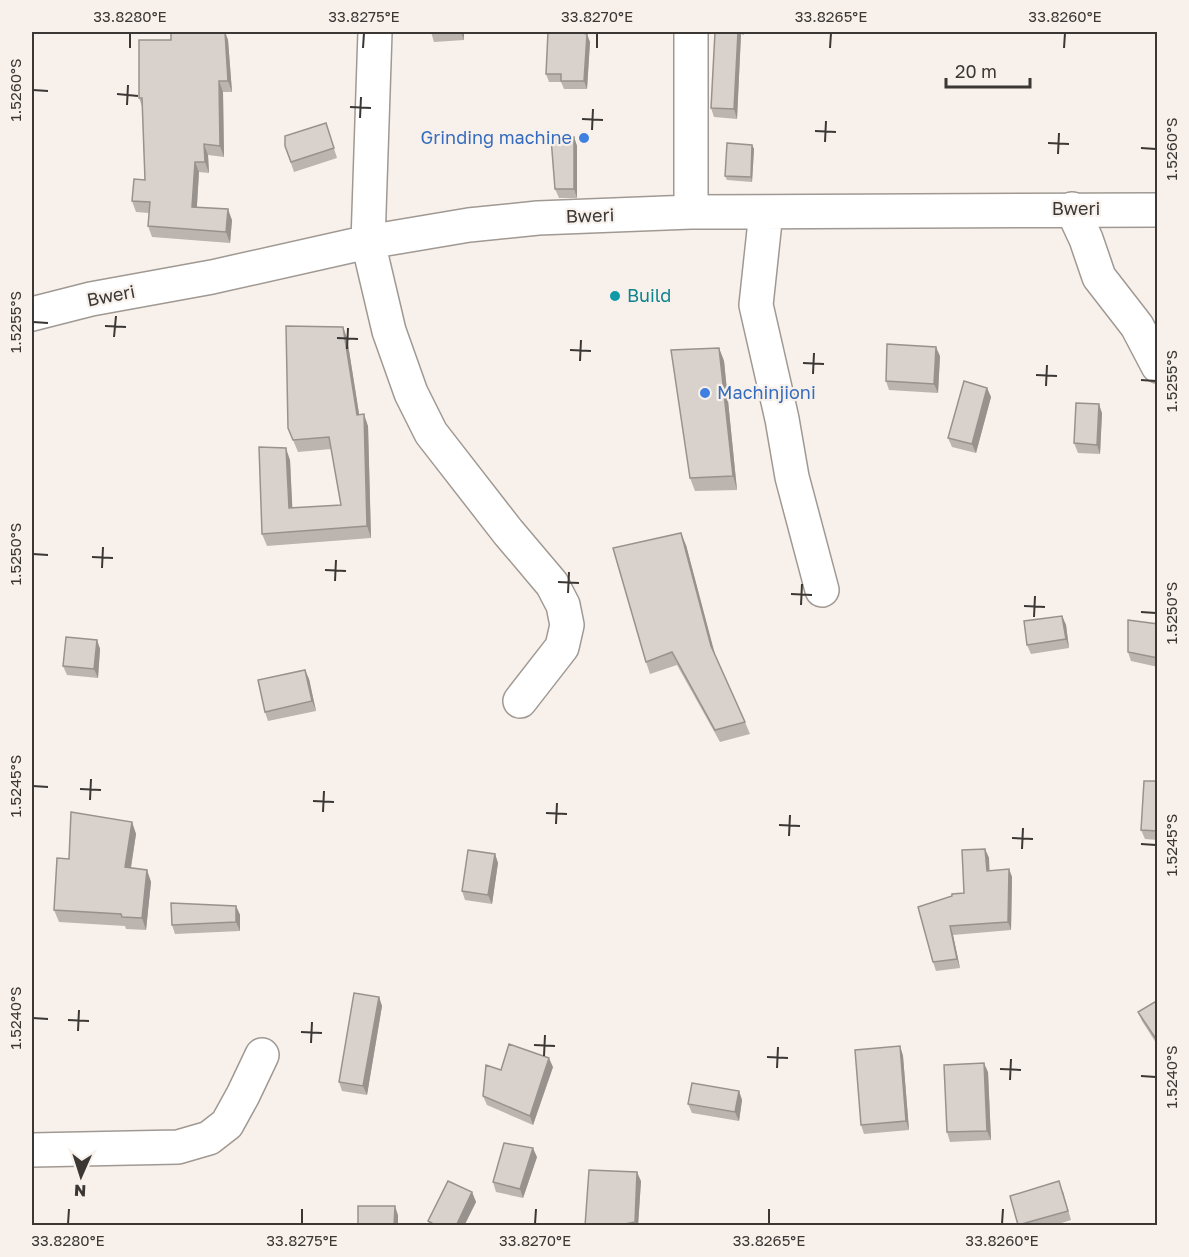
<svg xmlns="http://www.w3.org/2000/svg" width="1189" height="1257" font-family="'Golos Text',sans-serif">
	<rect width="100%" height="100%" fill="#f8f1eb"/>
	<g fill="none" stroke-linecap="round" stroke-linejoin="round">
		<defs>
			<path id="minor" d="M 375,32 L 368,242 L 389,331 L 411,393 L 431,433 L 508,532 L 552,584 L 563,605 L 567,625 L 562,647 L 520,701
				M 691,32 L 691,212
				M 1072,209 L 1086,239 L 1099,277 L 1137,326 L 1158,366
				M 766,212 L 756,305 L 782,419 L 792,477 L 822,590
				M 32,314 L 91,299 L 212,277 L 368,242 L 469,225 L 538,218 L 691,212 L 1158,210
				M 32,1150 L 178,1147 L 209,1138 L 227,1124 L 243,1095 L 262,1055"/>
		</defs>
		<use href="#minor" stroke="#a09993" stroke-width="36"/>
		<use href="#minor" stroke="#fff" stroke-width="33"/>
	</g>
	<path fill="#bbb4af" d="M 171,32 L 225,32 L 228,40 L 232,92 L 223,92 L 224,157 L 208,155 L 209,173 L 199,172 L 197,207 L 232,220 L 230,243 L 152,237 L 148,226 L 149,213 L 136,212 L 132,201 L 145,180 L 142,106 L 139,98 L 171,40 Z
		M 431,32 L 464,32 L 464,40 L 434,42 Z
		M 715,32 L 744,32 L 744,35 L 741,34 L 737,119 L 714,117 L 711,108 Z
		M 586,34 L 590,42 L 587,89 L 564,89 L 561,82 L 549,82 L 546,74 Z
		M 326,123 L 337,158 L 294,172 L 285,146 Z
		M 574,137 L 577,146 L 577,198 L 559,198 L 555,189 Z
		M 752,145 L 754,149 L 752,182 L 727,180 L 725,176 Z
		M 343,327 L 347,338 L 359,414 L 368,426 L 371,538 L 267,546 L 262,534 L 290,460 L 292,508 L 341,505 L 331,449 L 298,452 L 288,428 Z
		M 719,348 L 724,361 L 737,490 L 695,491 L 690,478 Z
		M 940,356 L 938,393 L 889,390 L 886,381 Z
		M 987,388 L 991,397 L 976,453 L 952,447 L 948,438 Z
		M 1102,413 L 1100,454 L 1078,453 L 1074,443 Z
		M 686,545 L 714,653 L 745,722 L 750,734 L 720,742 L 677,665 L 650,674 L 646,662 Z
		M 1062,616 L 1066,625 L 1069,648 L 1031,654 L 1027,645 Z
		M 1158,624 L 1158,667 L 1131,661 L 1128,652 Z
		M 97,640 L 100,649 L 98,678 L 67,675 L 63,666 Z
		M 305,670 L 309,679 L 316,711 L 268,721 L 265,712 Z
		M 1158,781 L 1158,840 L 1145,839 L 1141,830 Z
		M 132,822 L 136,834 L 131,868 L 147,870 L 151,882 L 146,930 L 126,929 L 125,926 L 59,922 L 54,910 L 69,859 Z
		M 985,849 L 989,858 L 989,871 L 1009,869 L 1012,877 L 1011,930 L 953,935 L 960,968 L 936,971 L 933,962 Z
		M 495,854 L 498,863 L 492,904 L 465,900 L 462,891 Z
		M 236,906 L 240,915 L 240,931 L 175,934 L 172,925 Z
		M 379,997 L 382,1006 L 367,1095 L 342,1091 L 339,1082 Z
		M 1158,1000 L 1158,1046 L 1142,1021 L 1138,1012 Z
		M 900,1046 L 903,1056 L 909,1130 L 864,1134 L 861,1125 Z
		M 553,1067 L 533,1125 L 487,1105 L 483,1096 L 501,1070 Z
		M 988,1072 L 991,1140 L 950,1142 L 947,1132 Z
		M 739,1091 L 742,1100 L 739,1121 L 692,1113 L 688,1104 Z
		M 537,1157 L 523,1198 L 496,1192 L 493,1182 Z
		M 641,1181 L 638,1226 L 585,1226 Z
		M 1063,1191 L 1071,1220 L 1052,1226 L 1018,1225 Z
		M 472,1192 L 476,1202 L 464,1226 L 430,1226 L 428,1221 Z"/>
	<path fill="#98928e" d="M 225,32 L 228,40 L 232,92 L 228,81 Z
		M 461,32 L 464,32 L 464,40 Z
		M 738,32 L 740,32 L 741,34 L 737,119 L 734,109 Z
		M 587,34 L 590,42 L 587,89 L 584,81 Z
		M 219,81 L 223,92 L 224,157 L 220,146 Z
		M 574,137 L 577,146 L 577,198 L 574,189 Z
		M 204,144 L 208,155 L 209,173 L 205,162 Z
		M 752,145 L 754,149 L 752,182 L 751,177 Z
		M 195,162 L 199,172 L 196,218 L 192,207 Z
		M 228,209 L 232,220 L 230,243 L 226,232 Z
		M 343,327 L 347,338 L 361,426 L 357,415 Z
		M 936,347 L 940,356 L 938,393 L 934,384 Z
		M 719,348 L 724,361 L 737,490 L 733,476 Z
		M 987,388 L 991,397 L 976,453 L 972,444 Z
		M 1099,404 L 1102,413 L 1100,454 L 1097,445 Z
		M 364,414 L 368,426 L 371,538 L 367,526 Z
		M 286,448 L 290,460 L 293,520 L 289,508 Z
		M 681,533 L 686,545 L 716,658 L 711,646 Z
		M 1062,616 L 1066,625 L 1069,648 L 1066,639 Z
		M 97,640 L 100,649 L 98,678 L 94,669 Z
		M 305,670 L 309,679 L 316,711 L 312,701 Z
		M 132,822 L 136,834 L 129,879 L 125,867 Z
		M 985,849 L 989,858 L 990,880 L 987,871 Z
		M 495,854 L 498,863 L 492,904 L 488,895 Z
		M 1009,869 L 1012,877 L 1011,930 L 1008,922 Z
		M 147,870 L 151,882 L 146,930 L 142,918 Z
		M 236,906 L 240,915 L 240,931 L 236,922 Z
		M 950,926 L 953,935 L 960,968 L 957,959 Z
		M 379,997 L 382,1006 L 367,1095 L 363,1086 Z
		M 900,1046 L 903,1056 L 909,1130 L 906,1121 Z
		M 549,1058 L 553,1067 L 533,1125 L 530,1116 Z
		M 984,1063 L 988,1072 L 991,1140 L 987,1131 Z
		M 739,1091 L 742,1100 L 739,1121 L 735,1112 Z
		M 533,1148 L 537,1157 L 523,1198 L 520,1189 Z
		M 637,1172 L 641,1181 L 638,1226 L 636,1226 L 635,1222 Z
		M 472,1192 L 476,1202 L 464,1226 L 456,1226 Z
		M 395,1206 L 398,1215 L 398,1226 L 394,1226 Z"/>
	<path fill="#d9d1cb" stroke="#98928e" stroke-width="1.5" d="M 171,32 L 225,32 L 228,81 L 219,81 L 220,146 L 204,144 L 205,162 L 195,162 L 192,207 L 228,209 L 226,232 L 148,226 L 150,202 L 132,201 L 134,179 L 145,180 L 142,98 L 139,98 L 139,40 L 171,40 Z
		M 431,32 L 456,32 L 431,33 Z
		M 548,32 L 582,32 L 582,33 L 587,34 L 584,81 L 561,81 L 561,74 L 546,74 Z
		M 715,32 L 738,32 L 734,109 L 711,108 Z
		M 326,123 L 334,148 L 291,162 L 285,146 L 285,136 Z
		M 574,137 L 574,189 L 555,189 L 551,138 Z
		M 727,143 L 752,145 L 751,177 L 725,176 Z
		M 286,326 L 343,327 L 357,415 L 364,414 L 367,526 L 262,534 L 259,447 L 286,448 L 289,508 L 341,505 L 329,437 L 293,440 L 288,428 Z
		M 887,344 L 936,347 L 934,384 L 886,381 Z
		M 719,348 L 733,476 L 690,478 L 671,350 Z
		M 964,381 L 987,388 L 972,444 L 948,438 Z
		M 1076,403 L 1099,404 L 1097,445 L 1074,443 Z
		M 681,533 L 711,646 L 745,722 L 715,730 L 672,652 L 646,662 L 613,548 Z
		M 1062,616 L 1066,639 L 1027,645 L 1024,621 Z
		M 1128,620 L 1158,624 L 1158,658 L 1128,652 Z
		M 66,637 L 97,640 L 94,669 L 63,666 Z
		M 305,670 L 312,701 L 265,712 L 258,680 Z
		M 1144,781 L 1158,781 L 1158,831 L 1141,830 Z
		M 71,812 L 132,822 L 125,867 L 147,870 L 142,918 L 122,917 L 121,914 L 54,910 L 57,858 L 69,859 Z
		M 985,849 L 987,871 L 1009,869 L 1008,922 L 950,926 L 957,959 L 933,962 L 918,907 L 952,896 L 952,894 L 964,893 L 962,850 Z
		M 468,850 L 495,854 L 488,895 L 462,891 Z
		M 171,903 L 236,906 L 236,922 L 172,925 Z
		M 354,993 L 379,997 L 363,1086 L 339,1082 Z
		M 1158,1000 L 1158,1042 L 1138,1012 Z
		M 509,1044 L 549,1058 L 530,1116 L 483,1096 L 486,1065 L 501,1070 Z
		M 900,1046 L 906,1121 L 861,1125 L 855,1050 Z
		M 984,1063 L 987,1131 L 947,1132 L 944,1065 Z
		M 692,1083 L 739,1091 L 735,1112 L 688,1104 Z
		M 504,1143 L 533,1148 L 520,1189 L 493,1182 Z
		M 589,1170 L 637,1172 L 635,1222 L 615,1226 L 585,1226 Z
		M 448,1181 L 472,1192 L 456,1226 L 437,1226 L 428,1221 Z
		M 1059,1181 L 1068,1211 L 1018,1225 L 1010,1196 Z
		M 358,1206 L 395,1206 L 394,1226 L 358,1226 Z"/>
	<path fill="none" stroke="#3a3735" stroke-width="2" d="M 130,48 L 130,33M 363,48 L 364,33M 597,48 L 597,33M 830,48 L 831,33M 1064,48 L 1065,33M 33,90 L 48,91M 117,94 L 138,96M 127,105 L 128,85M 350,107 L 371,108M 360,118 L 361,97M 582,119 L 603,120M 592,130 L 593,109M 815,131 L 836,132M 825,142 L 826,121M 1048,143 L 1069,144M 1141,148 L 1156,149M 1058,154 L 1059,133M 33,322 L 48,323M 105,326 L 126,327M 114,337 L 116,316M 337,338 L 358,339M 347,349 L 348,328M 570,350 L 591,351M 580,361 L 581,340M 803,363 L 824,364M 813,374 L 814,353M 1036,375 L 1057,376M 1141,380 L 1156,381M 1046,386 L 1047,365M 33,554 L 48,555M 92,557 L 113,558M 102,568 L 103,547M 325,570 L 346,571M 335,581 L 336,560M 558,582 L 579,583M 568,593 L 569,572M 791,594 L 812,595M 801,605 L 802,584M 1024,606 L 1045,607M 1141,612 L 1156,613M 1034,617 L 1035,596M 33,786 L 48,787M 80,789 L 101,790M 90,800 L 91,779M 313,801 L 334,802M 323,812 L 324,791M 546,813 L 567,814M 556,824 L 557,803M 779,825 L 800,826M 789,836 L 790,815M 1012,838 L 1033,839M 1141,844 L 1156,845M 1022,849 L 1023,828M 33,1018 L 48,1019M 68,1020 L 89,1021M 78,1031 L 79,1010M 301,1032 L 322,1033M 311,1043 L 312,1022M 534,1045 L 555,1046M 544,1056 L 545,1035M 767,1057 L 788,1058M 777,1068 L 778,1047M 1000,1069 L 1021,1070M 1141,1076 L 1156,1077M 1010,1080 L 1011,1059M 68,1224 L 69,1209M 302,1224 L 302,1209M 535,1224 L 536,1209M 769,1224 L 769,1209M 1002,1224 L 1003,1209"/>
	<g fill="#3f7fe0" stroke="#f8f1eb" stroke-width="2">
		<circle cx="584" cy="138" r="6"/>
		<circle cx="705" cy="393" r="6"/>
	</g>
	<circle fill="#0f9aa8" stroke="#f8f1eb" stroke-width="2" cx="615" cy="296" r="6"/>
	<g text-anchor="middle" stroke-width="4.5" stroke-linejoin="round" paint-order="stroke">
		<g font-size="18" fill="#366cbe" stroke="#f8f1eb" text-anchor="end">
			<text x="572" y="144">Grinding machine</text>
			<text x="717" y="399" text-anchor="start">Machinjioni</text>
		</g>
		<g font-size="18" fill="#3a3735" stroke="#f8f1eb">
			<text x="1076" y="215">Bweri</text>
			<text transform="translate(590 216) rotate(-2)" y="6">Bweri</text>
			<text transform="translate(111 296) rotate(-11)" y="6">Bweri</text>
		</g>
		<g font-size="18" fill="#0d838f" stroke="#f8f1eb" text-anchor="start">
			<text x="627" y="302">Build</text>
		</g>
	</g>
	<rect width="1189" height="1257" fill="none" stroke="#f8f1eb" stroke-width="66"/>
	<g transform="translate(81 1176) rotate(183)" stroke="#f8f1eb" stroke-width="4.5" paint-order="stroke">
	<path d="M0-4.5L10 22L0 15L-10 22Z" fill="#3a3735"/>
	<text y="-9" font-size="16" font-weight="bold" text-anchor="middle" fill="#3a3735">N</text>
	</g>
	<path d="M946 78v9h84v-9" fill="none" stroke="#3a3735" stroke-width="3"/>
	<text x="955" y="78" font-size="18" fill="#3a3735" stroke="#f8f1eb" stroke-width="4.5" paint-order="stroke">20 m</text>
	<rect x="33" y="33" width="1123" height="1191" fill="none" stroke="#3a3735" stroke-width="2"/>
	<g font-size="15" text-anchor="middle" fill="#3a3735">
		<text x="130" y="22">33.8280°E</text>
		<text x="364" y="22">33.8275°E</text>
		<text x="597" y="22">33.8270°E</text>
		<text x="831" y="22">33.8265°E</text>
		<text x="1065" y="22">33.8260°E</text>
		<text transform="translate(16 90) rotate(-90)" y="5">1.5260°S</text>
		<text transform="translate(1172 149) rotate(-90)" y="5">1.5260°S</text>
		<text transform="translate(16 322) rotate(-90)" y="5">1.5255°S</text>
		<text transform="translate(1172 381) rotate(-90)" y="5">1.5255°S</text>
		<text transform="translate(16 554) rotate(-90)" y="5">1.5250°S</text>
		<text transform="translate(1172 613) rotate(-90)" y="5">1.5250°S</text>
		<text transform="translate(16 786) rotate(-90)" y="5">1.5245°S</text>
		<text transform="translate(1172 845) rotate(-90)" y="5">1.5245°S</text>
		<text transform="translate(16 1018) rotate(-90)" y="5">1.5240°S</text>
		<text transform="translate(1172 1077) rotate(-90)" y="5">1.5240°S</text>
		<text x="68" y="1246">33.8280°E</text>
		<text x="302" y="1246">33.8275°E</text>
		<text x="535" y="1246">33.8270°E</text>
		<text x="769" y="1246">33.8265°E</text>
		<text x="1002" y="1246">33.8260°E</text>
	</g>
</svg>
